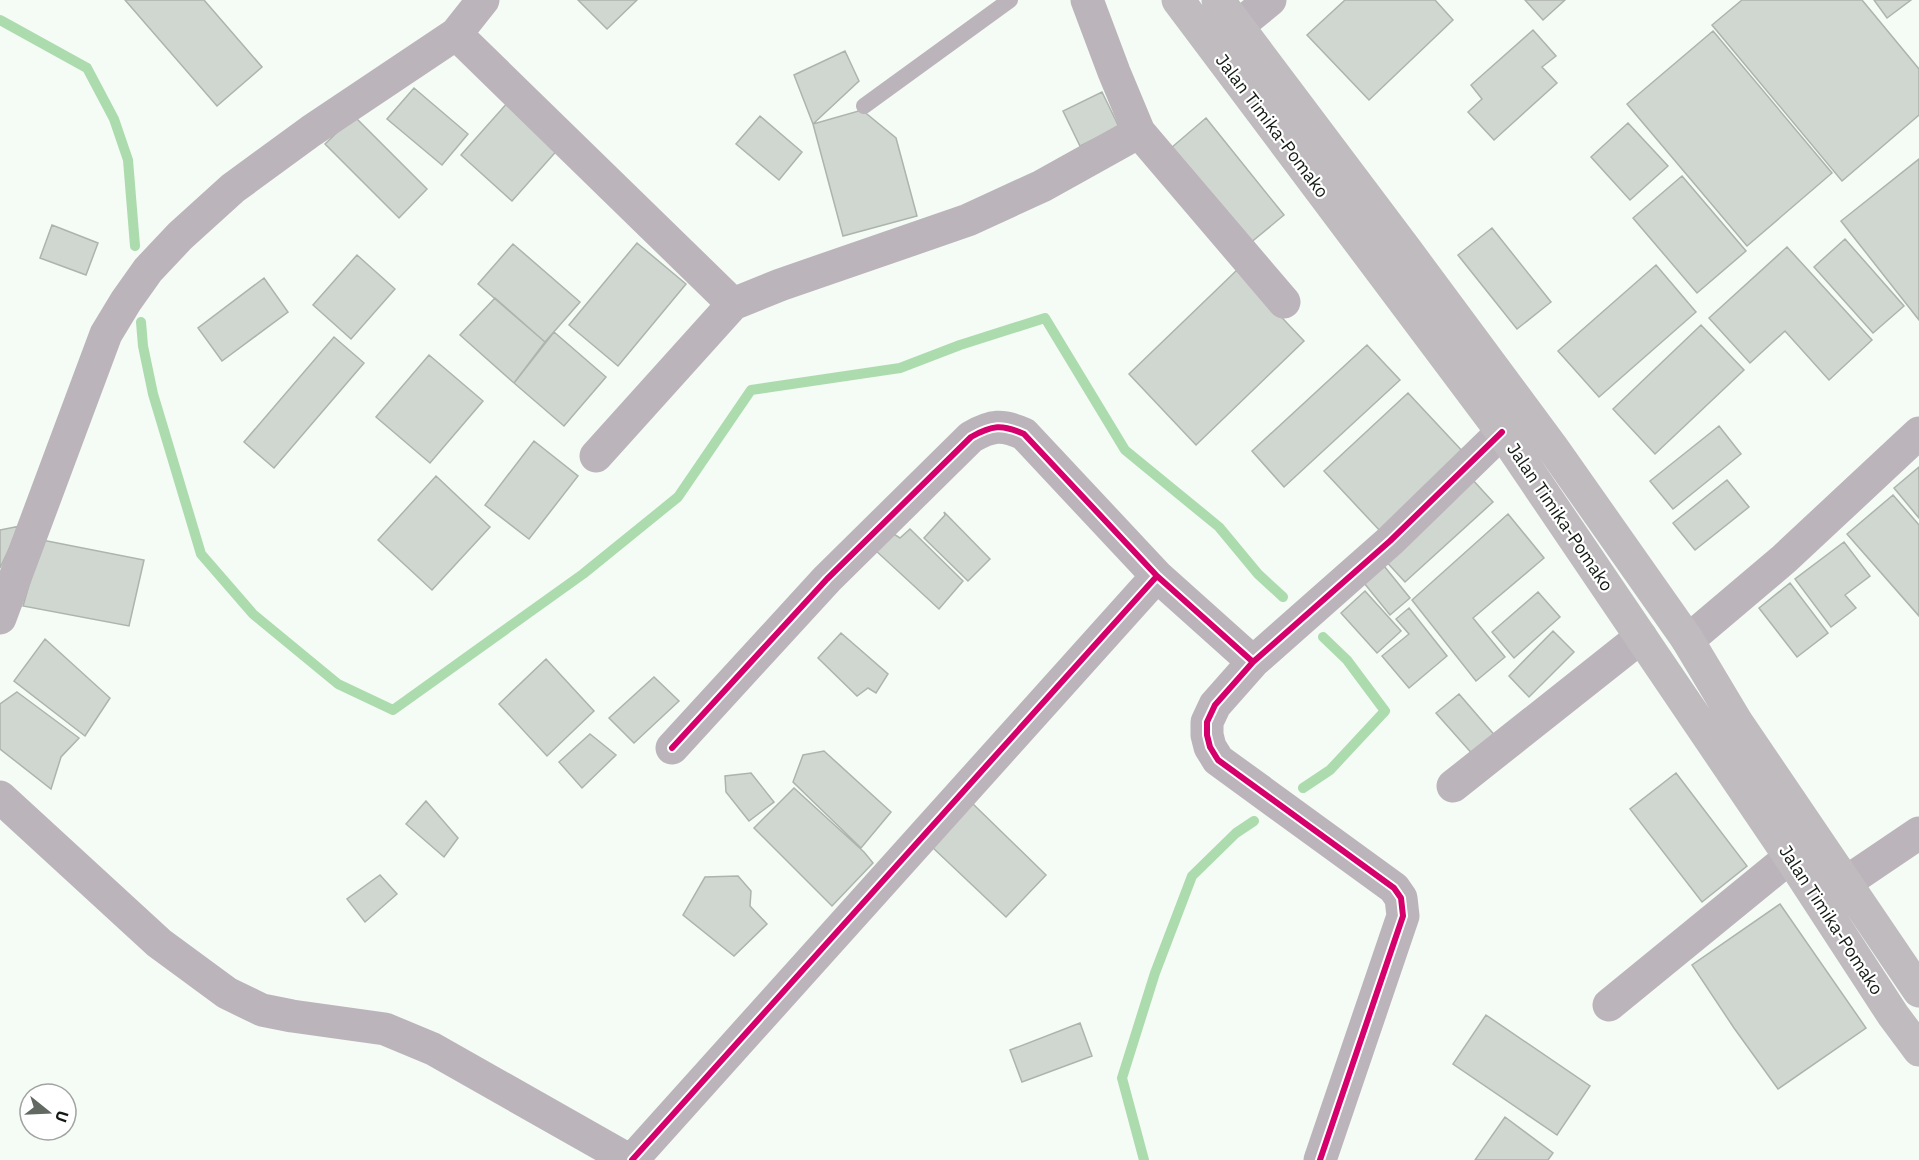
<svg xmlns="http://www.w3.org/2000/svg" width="1919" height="1160" font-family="'IBM Plex Sans',sans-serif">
	<rect width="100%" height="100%" fill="#f5fbf5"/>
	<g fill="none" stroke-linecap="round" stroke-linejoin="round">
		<path stroke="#acdbae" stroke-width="10" d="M 0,20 L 87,68 L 114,119 L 128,160 L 135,246
			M 141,322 L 143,346 L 153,394 L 201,554 L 253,614 L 338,684 L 393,710 L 583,574 L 678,497 L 751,390 L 900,368 L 960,345 L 1045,318 L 1125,450 L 1219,527 L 1258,574 L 1283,597
			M 1303,788 L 1330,770 L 1385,711 L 1347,660 L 1323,637
			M 1144,1160 L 1122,1078 L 1155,973 L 1192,876 L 1236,833 L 1254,821"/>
	</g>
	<path fill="#d0d7d0" stroke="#adb3ad" stroke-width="1.5" d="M 125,0 L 204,0 L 262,67 L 217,106 Z
		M 578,0 L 637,0 L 607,29 Z
		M 1345,0 L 1435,0 L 1453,20 L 1369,100 L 1307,35 Z
		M 1525,0 L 1565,0 L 1543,20 Z
		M 1742,0 L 1862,0 L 1919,69 L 1919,115 L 1842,181 L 1712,25 Z
		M 1874,0 L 1911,0 L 1887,18 Z
		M 1533,30 L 1556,56 L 1542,67 L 1557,83 L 1494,140 L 1468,112 L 1482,99 L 1471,85 Z
		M 1713,31 L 1832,173 L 1747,246 L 1627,104 Z
		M 845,51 L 859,81 L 813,124 L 794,75 Z
		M 414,88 L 468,134 L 442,165 L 387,119 Z
		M 1102,92 L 1119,127 L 1080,146 L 1063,111 Z
		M 509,101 L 560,147 L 512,201 L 461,155 Z
		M 862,110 L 896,138 L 917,216 L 843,236 L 813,124 Z
		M 354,116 L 427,189 L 399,218 L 325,144 Z
		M 760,116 L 802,152 L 779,180 L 736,144 Z
		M 1206,118 L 1284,215 L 1249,244 L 1171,148 Z
		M 1628,123 L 1668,166 L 1630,200 L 1591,157 Z
		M 1919,159 L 1919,320 L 1841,221 Z
		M 1682,176 L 1746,251 L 1697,293 L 1633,218 Z
		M 52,225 L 98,243 L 86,275 L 40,258 Z
		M 1492,228 L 1551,302 L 1517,329 L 1458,255 Z
		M 1845,239 L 1904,306 L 1873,333 L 1814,267 Z
		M 637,243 L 686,284 L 618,366 L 569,325 Z
		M 513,244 L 580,302 L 545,342 L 478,284 Z
		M 1787,247 L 1872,340 L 1829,380 L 1785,331 L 1750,363 L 1709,318 Z
		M 357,255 L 395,289 L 351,339 L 313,305 Z
		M 1656,265 L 1696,312 L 1599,397 L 1558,351 Z
		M 1237,270 L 1304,341 L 1196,445 L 1129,374 Z
		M 264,278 L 288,312 L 222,361 L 198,328 Z
		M 495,298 L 545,342 L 514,383 L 460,335 Z
		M 1701,325 L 1744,370 L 1655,454 L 1613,409 Z
		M 554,332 L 606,377 L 564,426 L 514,383 Z
		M 334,337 L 364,363 L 274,468 L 244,442 Z
		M 1367,345 L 1400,380 L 1284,487 L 1252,451 Z
		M 429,355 L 483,401 L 430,463 L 376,417 Z
		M 1408,393 L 1465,454 L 1382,533 L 1324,471 Z
		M 1719,426 L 1741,454 L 1673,509 L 1650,481 Z
		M 534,441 L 578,476 L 529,539 L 485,505 Z
		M 1919,467 L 1919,518 L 1894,488 Z
		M 436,476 L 490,527 L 432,590 L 378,540 Z
		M 1471,478 L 1493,502 L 1405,582 L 1383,558 Z
		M 1727,480 L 1749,507 L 1695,550 L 1673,523 Z
		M 1893,495 L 1919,525 L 1919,616 L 1847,534 Z
		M 944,512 L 990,559 L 968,581 L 924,538 L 945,515 Z
		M 1508,514 L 1544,558 L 1473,618 L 1505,657 L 1476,681 L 1412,600 Z
		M 20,526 L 0,568 L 0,530 Z
		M 910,529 L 963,581 L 939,609 L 874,549 L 889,531 L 900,538 Z
		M 42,540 L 144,560 L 129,626 L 23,606 Z
		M 1844,542 L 1870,576 L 1845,595 L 1856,608 L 1831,627 L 1795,579 Z
		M 1380,561 L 1410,598 L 1390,615 L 1360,578 Z
		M 1790,583 L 1828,633 L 1797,657 L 1759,608 Z
		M 1365,591 L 1401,631 L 1377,653 L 1341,613 Z
		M 1538,592 L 1560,617 L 1514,658 L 1492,632 Z
		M 1409,608 L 1447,656 L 1409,688 L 1382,656 L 1409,634 L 1396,619 Z
		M 1553,631 L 1574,652 L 1529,697 L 1509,676 Z
		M 841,633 L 888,674 L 876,693 L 868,688 L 857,696 L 818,658 Z
		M 45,639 L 110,698 L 85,736 L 14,681 Z
		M 546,659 L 594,711 L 547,756 L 499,704 Z
		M 654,677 L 679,701 L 634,743 L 609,718 Z
		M 17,692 L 79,738 L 61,757 L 51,789 L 0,749 L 0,704 Z
		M 1459,694 L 1497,738 L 1475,757 L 1436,713 Z
		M 590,734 L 616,755 L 582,788 L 559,762 Z
		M 824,751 L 891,812 L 861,848 L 793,782 L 803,755 Z
		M 751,773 L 774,802 L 749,821 L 726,792 L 725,776 Z
		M 1676,773 L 1747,866 L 1702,902 L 1630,809 Z
		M 794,788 L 864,852 L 873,863 L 832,906 L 754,828 Z
		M 426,801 L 458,838 L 444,857 L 406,824 Z
		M 972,803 L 1046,875 L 1006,917 L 931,846 Z
		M 380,875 L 397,894 L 365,922 L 347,899 Z
		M 738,876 L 751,891 L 750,906 L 767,924 L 734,956 L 683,915 L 705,877 Z
		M 1780,904 L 1866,1028 L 1778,1089 L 1734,1028 L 1692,965 Z
		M 1486,1015 L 1590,1086 L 1557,1135 L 1453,1064 Z
		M 1080,1023 L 1092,1056 L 1022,1082 L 1010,1050 Z
		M 1505,1117 L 1553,1153 L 1548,1160 L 1475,1160 Z"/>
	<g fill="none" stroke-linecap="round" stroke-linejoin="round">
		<path stroke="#bbb4bb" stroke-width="16" d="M 864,106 L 1010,0"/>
		<path stroke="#bbb4bb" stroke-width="33" d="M 483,0 L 456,34 L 733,304 L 596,456
			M 1087,0 L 1114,72 L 1139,132 L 1284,302
			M 1238,26 L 1270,0
			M 733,304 L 780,285 L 968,220 L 1042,186 L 1139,132
			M 0,618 L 106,334 L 126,301 L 148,270 L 180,236 L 233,188 L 311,131 L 456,34
			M 1687,639 L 1699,631 L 1784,559 L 1919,433
			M 672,748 L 827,579 L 971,437 C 992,425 1002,424 1024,434 L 1157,576 L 1253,662
			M 1453,786 L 1641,637
			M 0,797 L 159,943 L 227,993 L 262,1010 L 292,1016 L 385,1029 L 433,1049 L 629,1160
			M 1845,883 L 1919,833
			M 1609,1005 L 1790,857
			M 632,1160 L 1157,576
			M 1320,1160 L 1403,916 L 1401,898 L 1394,888 L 1218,760 L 1210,747 L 1207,735 L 1207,722 L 1215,705 L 1253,662 L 1390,541 L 1502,432"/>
		<path stroke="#bfbbbf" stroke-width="33" d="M 1178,0 L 1502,432 L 1790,857 L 1893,1015 L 1919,1050
			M 1218,0 L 1406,250 L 1552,447 L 1687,639 L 1736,721 L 1919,991"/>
		<defs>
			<path id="cycleway" d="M 672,748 L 827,579 L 971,437 C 992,425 1002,424 1024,434 L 1157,576 L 1253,662
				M 632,1160 L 1157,576
				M 1320,1160 L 1403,916 L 1401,898 L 1394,888 L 1218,760 L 1210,747 L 1207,735 L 1207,722 L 1215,705 L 1253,662 L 1390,541 L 1502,432"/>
		</defs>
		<use href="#cycleway" stroke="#fff" stroke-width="10"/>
		<use href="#cycleway" stroke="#d6006c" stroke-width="6"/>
	</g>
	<g text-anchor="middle" stroke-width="4.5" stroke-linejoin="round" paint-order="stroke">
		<g font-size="18" fill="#131a13" stroke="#fff">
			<text transform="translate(1272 126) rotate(53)" y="6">Jalan Timika-Pomako</text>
			<text transform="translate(1560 517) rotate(56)" y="6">Jalan Timika-Pomako</text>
			<text transform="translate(1831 920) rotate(57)" y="6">Jalan Timika-Pomako</text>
		</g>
	</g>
	<g transform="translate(48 1112) rotate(108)"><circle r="28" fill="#ffffff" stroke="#a1a3a1" stroke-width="1.5"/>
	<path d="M0-4.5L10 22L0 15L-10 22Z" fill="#626962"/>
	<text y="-9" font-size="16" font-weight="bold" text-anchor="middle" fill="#131a13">U</text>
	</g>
</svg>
